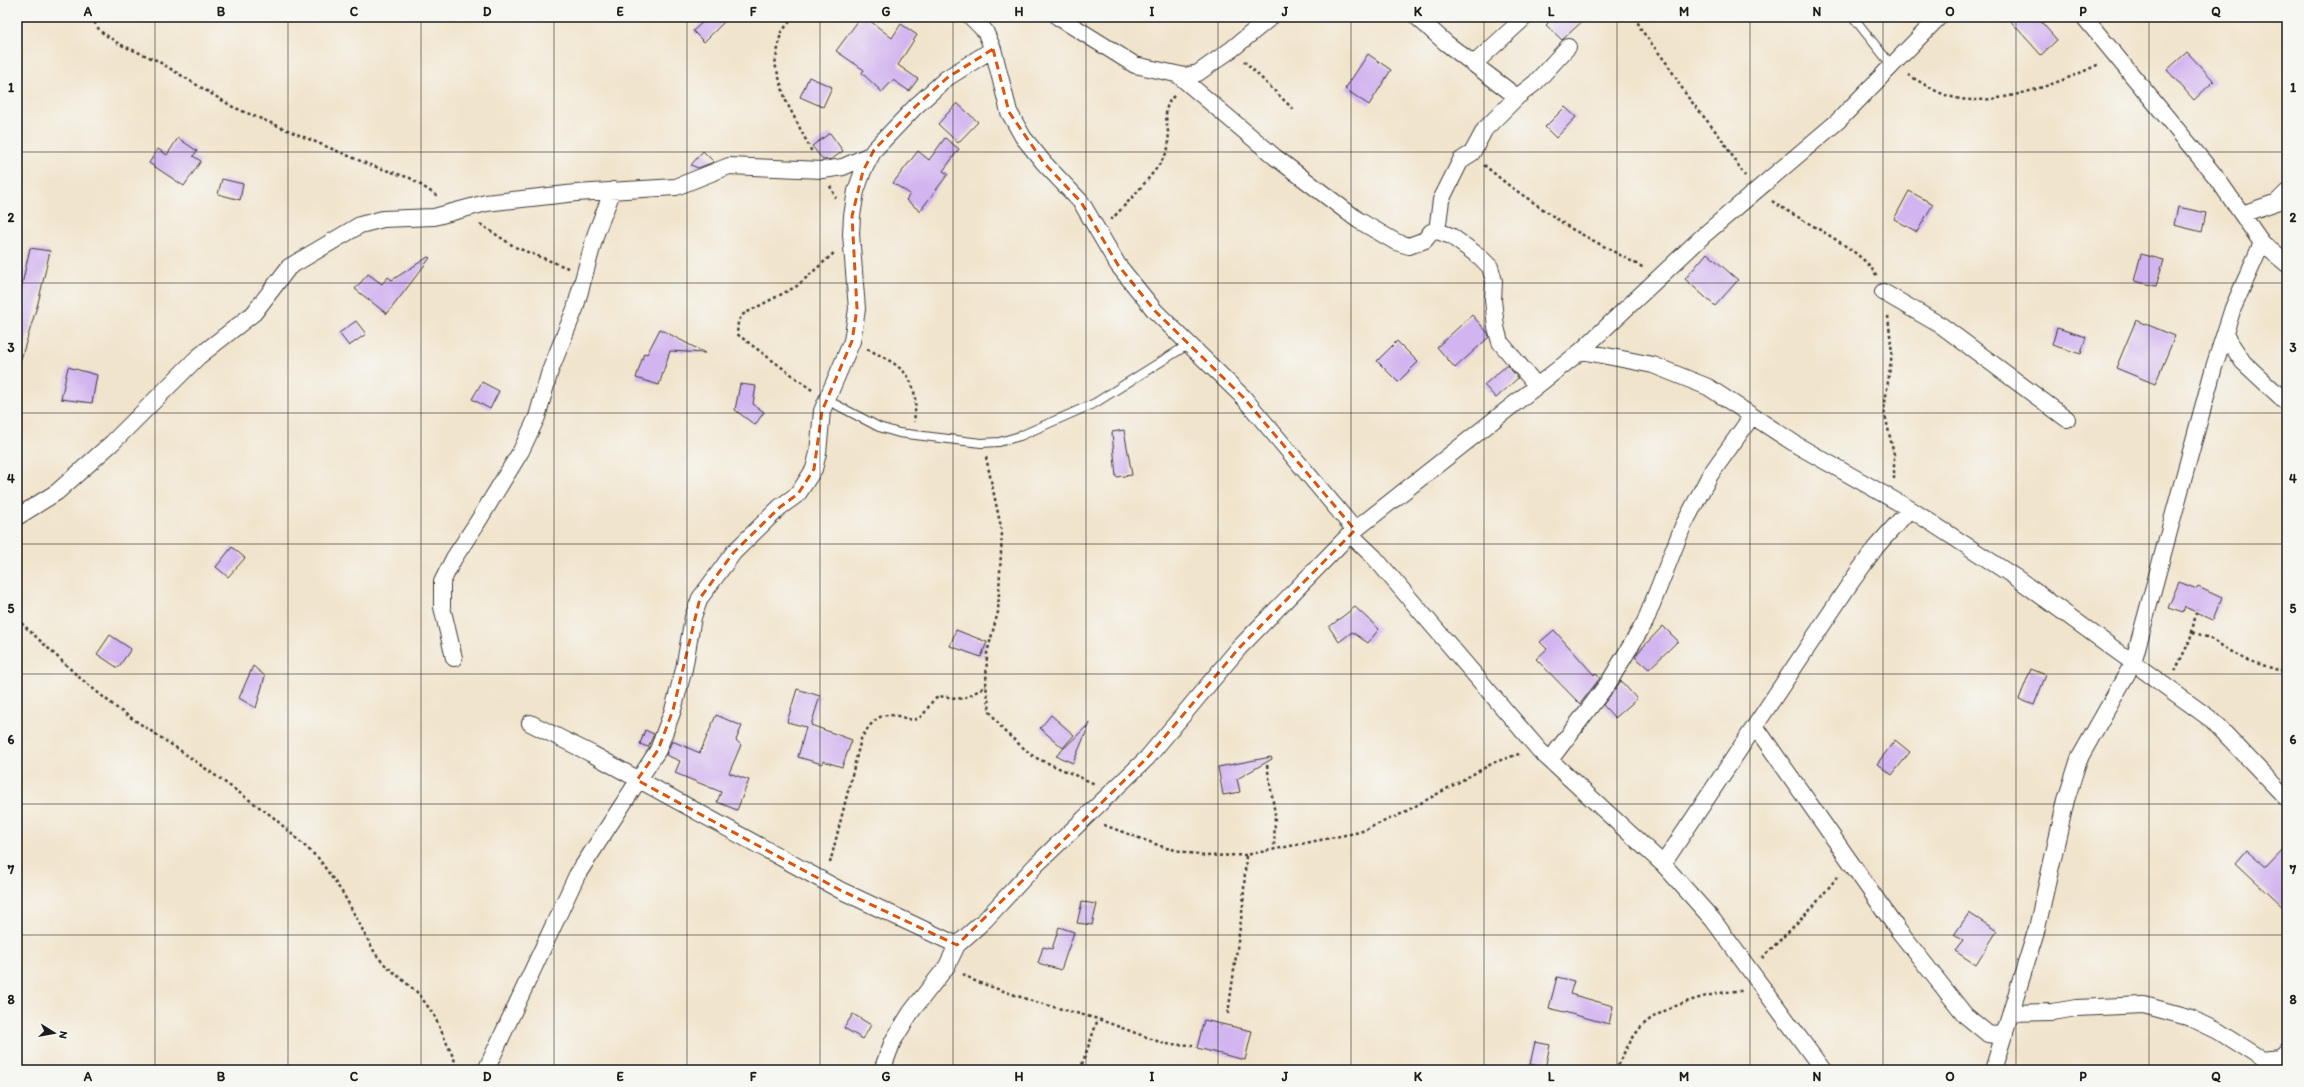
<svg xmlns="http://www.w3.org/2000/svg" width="2304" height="1087" font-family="Itim,sans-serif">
	<rect width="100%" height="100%" fill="#f6f6f2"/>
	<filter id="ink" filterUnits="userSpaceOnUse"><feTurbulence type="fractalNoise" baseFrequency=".025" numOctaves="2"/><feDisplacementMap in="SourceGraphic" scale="8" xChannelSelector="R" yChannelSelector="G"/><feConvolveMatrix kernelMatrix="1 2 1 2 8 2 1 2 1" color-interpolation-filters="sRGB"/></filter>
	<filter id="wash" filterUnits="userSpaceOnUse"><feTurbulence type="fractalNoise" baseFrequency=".012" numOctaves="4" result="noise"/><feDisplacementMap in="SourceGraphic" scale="16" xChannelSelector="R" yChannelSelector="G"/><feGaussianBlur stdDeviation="0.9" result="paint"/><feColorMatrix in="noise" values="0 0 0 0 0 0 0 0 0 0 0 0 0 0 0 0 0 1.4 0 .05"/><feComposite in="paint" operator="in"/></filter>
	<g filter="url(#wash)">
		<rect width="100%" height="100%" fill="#f1e4cc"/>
		<g id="blocks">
			<path fill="#d2b4f0" d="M 708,17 L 729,17 L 704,42 L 693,31 Z
				M 861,17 L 865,17 L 892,38 L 901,24 L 917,35 L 898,65 L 918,79 L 909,91 L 893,80 L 882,92 L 862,73 L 864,70 L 836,51 Z
				M 1554,17 L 1587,17 L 1562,40 L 1546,25 Z
				M 2007,17 L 2037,17 L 2057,40 L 2041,55 Z
				M 2187,52 L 2214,81 L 2194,100 L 2167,70 Z
				M 1368,54 L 1391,70 L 1369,105 L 1345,89 Z
				M 809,77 L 832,87 L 823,107 L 800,97 Z
				M 957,103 L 978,122 L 958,143 L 938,124 Z
				M 1565,107 L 1576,117 L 1556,138 L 1545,127 Z
				M 830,133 L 843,151 L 832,159 L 823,160 L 812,146 Z
				M 178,138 L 197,151 L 193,156 L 201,161 L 184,186 L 149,163 L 158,149 L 167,155 Z
				M 945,138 L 959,149 L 943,171 L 948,174 L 920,211 L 906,200 L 910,194 L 893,183 L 918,151 L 929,160 Z
				M 703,151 L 714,162 L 698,168 L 691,165 Z
				M 222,179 L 243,184 L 240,200 L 218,194 Z
				M 1909,191 L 1933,204 L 1917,232 L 1894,219 Z
				M 2178,207 L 2206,213 L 2202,232 L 2174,225 Z
				M 30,248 L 50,251 L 38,303 L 21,359 L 17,358 L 17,307 Z
				M 1707,253 L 1738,280 L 1715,306 L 1685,279 Z
				M 2141,254 L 2164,260 L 2156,286 L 2134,281 Z
				M 428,257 L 430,258 L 387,314 L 355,289 L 368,274 L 382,284 L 388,277 L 392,280 Z
				M 1472,315 L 1488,333 L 1489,337 L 1455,368 L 1437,347 Z
				M 2136,320 L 2175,336 L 2155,384 L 2116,368 Z
				M 356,321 L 366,334 L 349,346 L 339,333 Z
				M 2057,328 L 2086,337 L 2081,354 L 2052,345 Z
				M 660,329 L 705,353 L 670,351 L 659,385 L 636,378 L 644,353 L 647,354 Z
				M 1397,341 L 1418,362 L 1398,382 L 1377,361 Z
				M 1507,365 L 1518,378 L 1496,398 L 1484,385 Z
				M 68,367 L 97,375 L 92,403 L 61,399 Z
				M 482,382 L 499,391 L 490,409 L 472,399 Z
				M 740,384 L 756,386 L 753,404 L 764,412 L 755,425 L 735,410 Z
				M 1124,430 L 1132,475 L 1116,477 L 1112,432 Z
				M 232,547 L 245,558 L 228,577 L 216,567 Z
				M 2179,582 L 2197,589 L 2198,587 L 2222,598 L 2213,620 L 2185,607 L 2183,613 L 2168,608 Z
				M 1355,607 L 1379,629 L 1368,643 L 1352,632 L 1339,642 L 1329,627 Z
				M 1663,626 L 1678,641 L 1649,669 L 1635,657 L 1640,650 Z
				M 956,630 L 987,642 L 981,657 L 950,646 Z
				M 1554,630 L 1594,675 L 1595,673 L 1600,678 L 1580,704 L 1536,659 L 1547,649 L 1540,642 Z
				M 110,635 L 131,649 L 118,668 L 97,654 Z
				M 253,666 L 265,676 L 256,708 L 239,698 Z
				M 2031,669 L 2046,675 L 2034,705 L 2019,699 Z
				M 1621,681 L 1637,699 L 1615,718 L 1603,705 Z
				M 797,689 L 820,696 L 811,725 L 852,740 L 842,767 L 823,761 L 822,764 L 798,757 L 806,727 L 787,722 Z
				M 716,715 L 742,726 L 736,740 L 741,745 L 729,773 L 749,780 L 737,810 L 717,802 L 721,792 L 675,773 L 680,761 L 666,755 L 672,741 L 700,753 Z
				M 1051,715 L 1074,735 L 1063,748 L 1040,728 Z
				M 1090,723 L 1073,763 L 1056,756 Z
				M 645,730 L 654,734 L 648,747 L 640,744 Z
				M 1895,740 L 1910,752 L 1892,775 L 1877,764 Z
				M 1271,757 L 1272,759 L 1237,779 L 1240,792 L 1223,795 L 1218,767 Z
				M 2287,845 L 2287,911 L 2236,863 L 2247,850 L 2266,867 Z
				M 1082,902 L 1097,904 L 1092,925 L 1077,923 Z
				M 1969,913 L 1997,931 L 1976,965 L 1955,951 L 1963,941 L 1954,935 Z
				M 1059,927 L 1074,932 L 1061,970 L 1038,963 L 1043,947 L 1052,949 Z
				M 1557,977 L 1574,981 L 1570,994 L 1613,1006 L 1609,1024 L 1549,1008 Z
				M 853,1014 L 871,1025 L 863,1039 L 844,1028 Z
				M 1204,1020 L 1252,1031 L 1245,1060 L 1197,1048 Z
				M 1535,1042 L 1550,1045 L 1545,1068 L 1530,1064 Z"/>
		</g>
	</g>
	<g filter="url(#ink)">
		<use href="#blocks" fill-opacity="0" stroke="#3c3a36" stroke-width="1"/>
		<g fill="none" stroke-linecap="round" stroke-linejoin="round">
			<defs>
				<path id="lane" d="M 1853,17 L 1892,66
					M 827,400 L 879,427 L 899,433 L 981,443 L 999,442 L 1020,436 L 1095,403 L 1189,344"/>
				<path id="street" d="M 971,17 L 985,31 L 993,49 L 1009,112 L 1023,137 L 1044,163 L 1081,202 L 1118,265 L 1155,311 L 1243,397 L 1355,530
					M 1058,17 L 1135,65 L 1185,76 L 1198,73 L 1232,49 L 1271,17
					M 1417,17 L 1446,43 L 1517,97
					M 2084,17 L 2216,177 L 2262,243 L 2287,264
					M 1475,63 L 1525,17
					M 1178,75 L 1275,157 L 1358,220 L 1396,242 L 1409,246 L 1425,240 L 1431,232 L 1437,231 L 1451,236 L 1480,257 L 1490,267 L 1494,281 L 1493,300 L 1496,327 L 1500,342 L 1537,386
					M 2242,214 L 2277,202 L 2287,192
					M 1437,231 L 1441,200 L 1461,160 L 1472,153 L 1485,129 L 1517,97 L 1535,83 L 1568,47
					M 1883,292 L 1942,326 L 2067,419
					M 2225,335 L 2243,362 L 2287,403
					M 1581,351 L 1653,365 L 1708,387 L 1800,447 L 1910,509 L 2018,579 L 2212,720 L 2287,799
					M 17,517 L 57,492 L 112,443 L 198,357 L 254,313 L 289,267 L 360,225 L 383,219 L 434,217 L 486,203 L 576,193 L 676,187 L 729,166 L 823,170 L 843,167 L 872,154
					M 1350,534 L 1374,557 L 1540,751 L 1663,864 L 1713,920 L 1823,1070
					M 454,658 L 442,607 L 442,582 L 454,558 L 477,523 L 521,451 L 537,417 L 550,371 L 575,309 L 596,233 L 613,190
					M 530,723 L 592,754 L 840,890 L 957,945
					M 1755,726 L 1898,930 L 1965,1015 L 1988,1034 L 1995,1035 L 2005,1033
					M 1550,760 L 1609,682 L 1645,622 L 1683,526 L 1710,475 L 1752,416
					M 1663,864 L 1849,585 L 1876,547 L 1910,509
					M 2011,1013 L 2053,1012 L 2076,1008 L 2144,1005 L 2191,1018 L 2218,1031 L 2262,1059 L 2280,1057 L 2287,1051
					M 486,1070 L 577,875 L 658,750 L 673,710 L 684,669 L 693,617 L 700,598 L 734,552 L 780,507 L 798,494 L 814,469 L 818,453 L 822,411 L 852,341 L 857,309 L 851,234 L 852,216 L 856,191 L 863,171 L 874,150 L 916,106 L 947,78 L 993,49
					M 882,1070 L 893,1041 L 911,1012 L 947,966 L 957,945 L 985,920 L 1036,865 L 1147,758 L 1239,648 L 1350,534 L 1581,351 L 1704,235 L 1838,121 L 1939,17
					M 1993,1070 L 2037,928 L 2066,800 L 2079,759 L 2133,663 L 2214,367 L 2233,308 L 2262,243"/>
			</defs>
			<use href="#lane" stroke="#3c3a36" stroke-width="10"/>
			<use href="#street" stroke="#3c3a36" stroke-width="18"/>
			<path stroke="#3c3a36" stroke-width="2.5" stroke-dasharray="3 3" stroke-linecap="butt" d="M 91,17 L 100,31 L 119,44 L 156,60 L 233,107 L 370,165 L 410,178 L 439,197
				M 794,17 L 781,32 L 775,64 L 786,101 L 812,152
				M 1635,17 L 1642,31 L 1668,65 L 1687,96 L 1721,138 L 1745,176
				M 1244,61 L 1294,110
				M 1908,75 C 1923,83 1936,93 1952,97 C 1992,109 2063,82 2099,64
				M 1484,165 L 1507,184 L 1570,228 L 1644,268
				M 830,186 L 836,198
				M 1772,201 C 1797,219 1867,251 1877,277
				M 1111,220 C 1124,206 1164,165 1168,148 C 1172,131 1158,110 1174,96
				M 480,224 L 515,247 L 568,268
				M 1888,316 L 1892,353 L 1884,410 L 1894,455 L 1894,479
				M 867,349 C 905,367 920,378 914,422
				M 812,390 L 737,334 L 738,322 L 742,315 L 797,286 L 834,253
				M 986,457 L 1002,532 L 998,612 L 987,653 L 986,686 L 990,712 L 1005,732 L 1034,757 L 1095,784
				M 17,619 L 80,678 L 118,709 L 181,751 L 273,817 L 319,859 L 344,895 L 375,953 L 383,963 L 418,993 L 434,1015 L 459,1070
				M 2193,632 L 2209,638 L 2244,659 L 2287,673
				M 2175,671 L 2190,640 L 2197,609
				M 1267,765 L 1275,814 L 1274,848
				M 1104,825 L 1166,848 L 1204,856 L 1246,855 L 1360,832 L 1401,814 L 1495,762 L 1519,754
				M 830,863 L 861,739 C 871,722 880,710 901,717 C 906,718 911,721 916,719 C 927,716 928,702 937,698 C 944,694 956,700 964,698 C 972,695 979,690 986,686
				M 1762,958 L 1812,908 L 1839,875
				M 963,974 L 975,981 L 1032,1001 L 1098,1019 L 1165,1044 L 1193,1045
				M 1228,1014 L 1243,905 L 1246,855
				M 1080,1070 L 1098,1019
				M 1615,1070 C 1623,1055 1631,1038 1642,1026 C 1660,1007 1717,990 1742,991"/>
			<use href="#lane" stroke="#fff" stroke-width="8"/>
			<use href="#street" stroke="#fff" stroke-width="16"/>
		</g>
	</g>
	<path fill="none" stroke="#de560d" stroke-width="3" stroke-dasharray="8 5" stroke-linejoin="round" d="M 993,49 L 1009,112 L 1044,163 L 1081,202 L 1118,265 L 1155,311 L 1243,397 L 1355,530 L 1239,648 L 1147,758 L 957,945 L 840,890 L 637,780 L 658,750 L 673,710 L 700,598 L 734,552 L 780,507 L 798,494 L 814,469 L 822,411 L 852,341 L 857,309 L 852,216 L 863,171 L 874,150 L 916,106 L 947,78 Z"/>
	<path fill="none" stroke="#1c1c1c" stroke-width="1" stroke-opacity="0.55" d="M 155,17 L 155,1070M 288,17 L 288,1070M 421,17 L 421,1070M 554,17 L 554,1070M 687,17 L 687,1070M 820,17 L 820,1070M 953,17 L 953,1070M 1086,17 L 1086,1070M 1218,17 L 1218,1070M 1351,17 L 1351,1070M 1484,17 L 1484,1070M 1617,17 L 1617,1070M 1750,17 L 1750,1070M 1883,17 L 1883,1070M 2016,17 L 2016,1070M 2149,17 L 2149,1070M 17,152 L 2287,152M 17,283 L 2287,283M 17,413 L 2287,413M 17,544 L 2287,544M 17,674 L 2287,674M 17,804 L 2287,804M 17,935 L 2287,935"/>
	<rect width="2304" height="1087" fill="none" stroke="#f6f6f2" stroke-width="44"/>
	<g transform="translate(54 1033) rotate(101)" stroke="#f6f6f2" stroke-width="3" paint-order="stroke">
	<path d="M0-3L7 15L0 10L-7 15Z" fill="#1c1c1c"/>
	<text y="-6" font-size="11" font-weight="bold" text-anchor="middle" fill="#1c1c1c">N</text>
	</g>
	<rect x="22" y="22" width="2260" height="1043" fill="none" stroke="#1c1c1c" stroke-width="1.5"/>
	<g font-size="13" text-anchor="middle" font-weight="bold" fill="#1c1c1c">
		<text x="88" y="16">A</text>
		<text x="221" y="16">B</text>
		<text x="354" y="16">C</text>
		<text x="487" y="16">D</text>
		<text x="620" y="16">E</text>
		<text x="753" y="16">F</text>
		<text x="886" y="16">G</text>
		<text x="1019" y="16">H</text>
		<text x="1152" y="16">I</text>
		<text x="1285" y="16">J</text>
		<text x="1418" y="16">K</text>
		<text x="1551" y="16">L</text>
		<text x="1684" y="16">M</text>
		<text x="1817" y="16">N</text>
		<text x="1950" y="16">O</text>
		<text x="2083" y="16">P</text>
		<text x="2216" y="16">Q</text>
		<text x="11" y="92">1</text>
		<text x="2293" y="92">1</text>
		<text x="11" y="222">2</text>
		<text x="2293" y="222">2</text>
		<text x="11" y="352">3</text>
		<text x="2293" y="352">3</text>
		<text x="11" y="483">4</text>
		<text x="2293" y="483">4</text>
		<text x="11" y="613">5</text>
		<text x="2293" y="613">5</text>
		<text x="11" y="744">6</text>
		<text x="2293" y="744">6</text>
		<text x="11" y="874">7</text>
		<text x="2293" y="874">7</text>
		<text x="11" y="1004">8</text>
		<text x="2293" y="1004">8</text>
		<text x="88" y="1081">A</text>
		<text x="221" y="1081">B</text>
		<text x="354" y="1081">C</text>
		<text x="487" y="1081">D</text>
		<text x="620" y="1081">E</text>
		<text x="753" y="1081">F</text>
		<text x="886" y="1081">G</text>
		<text x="1019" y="1081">H</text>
		<text x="1152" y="1081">I</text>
		<text x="1285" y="1081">J</text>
		<text x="1418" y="1081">K</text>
		<text x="1551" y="1081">L</text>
		<text x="1684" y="1081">M</text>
		<text x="1817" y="1081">N</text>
		<text x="1950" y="1081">O</text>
		<text x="2083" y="1081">P</text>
		<text x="2216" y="1081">Q</text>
	</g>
</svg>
